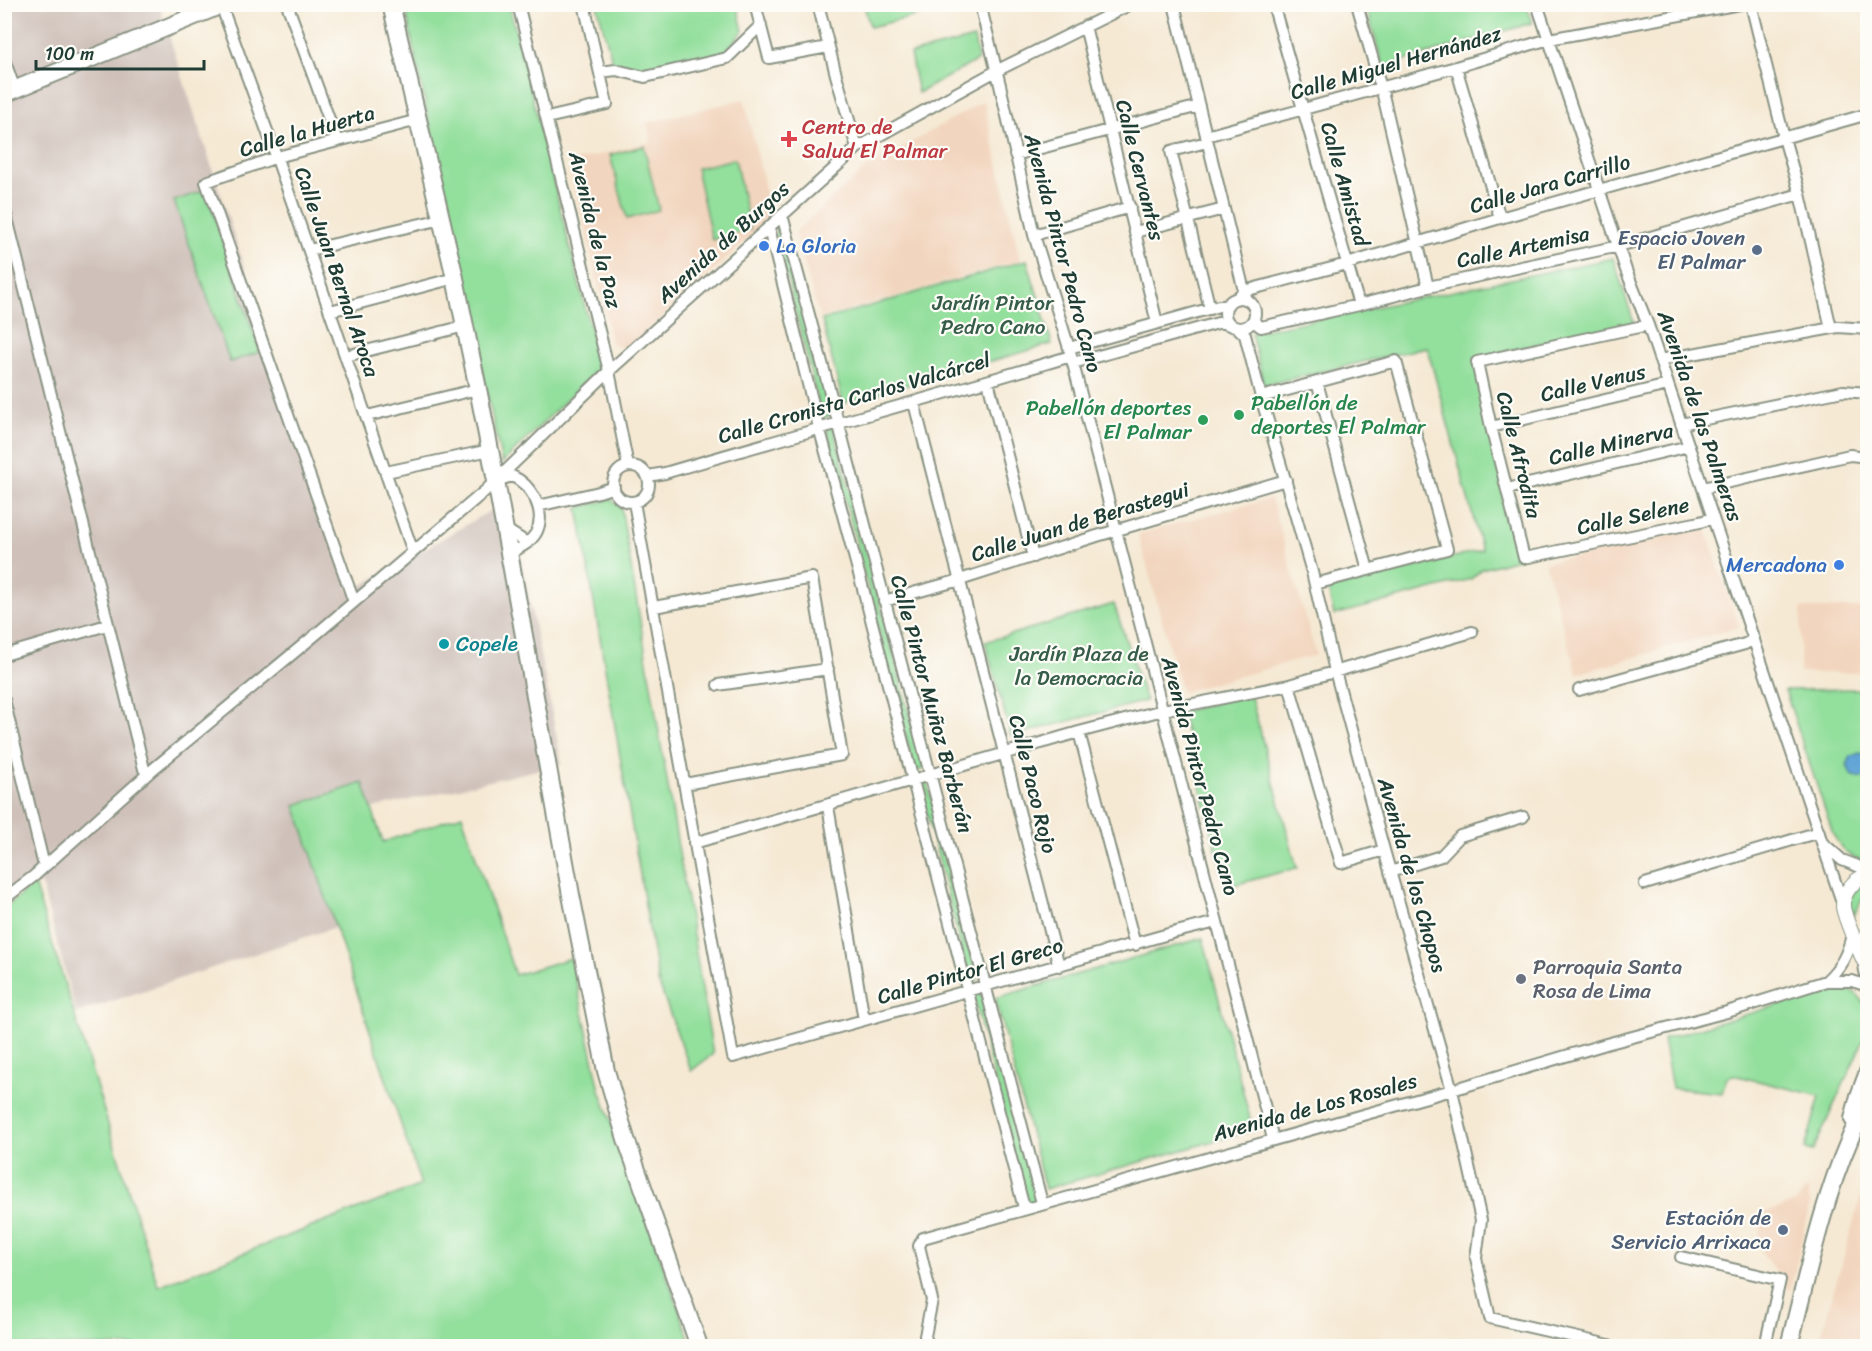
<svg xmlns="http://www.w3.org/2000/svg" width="1872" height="1351" font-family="Sriracha,sans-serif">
	<rect width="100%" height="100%" fill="#fdfcf7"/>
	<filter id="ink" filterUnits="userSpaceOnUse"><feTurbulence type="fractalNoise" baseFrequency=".0167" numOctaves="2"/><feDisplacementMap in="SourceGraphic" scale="12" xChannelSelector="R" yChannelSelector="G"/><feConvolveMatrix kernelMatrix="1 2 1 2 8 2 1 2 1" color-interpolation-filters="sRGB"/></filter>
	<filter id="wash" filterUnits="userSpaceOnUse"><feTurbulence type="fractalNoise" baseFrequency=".008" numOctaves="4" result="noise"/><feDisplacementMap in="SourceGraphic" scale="24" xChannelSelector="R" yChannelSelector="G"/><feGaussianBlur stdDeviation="1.35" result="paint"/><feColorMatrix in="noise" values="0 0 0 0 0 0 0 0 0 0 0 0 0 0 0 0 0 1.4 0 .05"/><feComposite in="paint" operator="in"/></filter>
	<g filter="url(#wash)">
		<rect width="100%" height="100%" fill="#f5e9d4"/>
		<path fill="#f2d5be" d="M 744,99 L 772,217 L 627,350 L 612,344 L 570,162 L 651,142 L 647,123 Z
			M 984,101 L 1020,260 L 820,318 L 795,232 L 865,169 Z
			M 1271,498 L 1316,655 L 1182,692 L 1138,534 Z
			M 1705,527 L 1739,627 L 1577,674 L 1545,563 Z
			M 1801,608 L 1867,608 L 1867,673 L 1800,673 Z
			M 1867,1175 L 1867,1346 L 1818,1346 Z
			M 1808,1188 L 1810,1204 L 1790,1291 L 1757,1246 L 1764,1213 L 1795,1203 Z"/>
		<path fill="#cfc1ba" d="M 5,5 L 159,5 L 350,592 L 509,500 L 562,764 L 323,820 L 351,922 L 76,1013 L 42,887 L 33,876 L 5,899 Z"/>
		<path fill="#93df9c" stroke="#598e68" stroke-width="1.5" d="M 408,5 L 509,5 L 600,367 L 502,463 L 411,36 L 407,14 Z
			M 597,5 L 737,5 L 743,31 L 723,55 L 645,73 L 613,64 Z
			M 864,5 L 931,5 L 933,12 L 870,27 Z
			M 1366,5 L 1526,5 L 1532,23 L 1383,67 Z
			M 974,38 L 978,60 L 918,93 L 910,54 Z
			M 644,146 L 659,210 L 627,219 L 610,155 Z
			M 735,159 L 750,229 L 712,240 L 696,168 Z
			M 206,190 L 260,352 L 230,362 L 174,201 Z
			M 781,223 L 831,416 L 822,418 L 775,229 Z
			M 1613,258 L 1634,323 L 1474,358 L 1521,558 L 1482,569 L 1471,579 L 1334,615 L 1328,589 L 1482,550 L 1427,347 L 1264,385 L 1251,333 Z
			M 1027,260 L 1052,344 L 843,403 L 822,320 Z
			M 833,427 L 924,769 L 915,771 L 827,429 Z
			M 611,499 L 621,507 L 713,1054 L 691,1071 L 658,981 L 578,508 Z
			M 1114,604 L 1146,701 L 1011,736 L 985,642 Z
			M 1867,689 L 1867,756 L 1860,753 L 1860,778 L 1867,775 L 1867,860 C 1849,860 1841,849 1833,834 L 1785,690 Z
			M 1250,694 L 1297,868 L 1226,887 L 1181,712 Z
			M 927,781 L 978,980 L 970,983 L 919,783 Z
			M 363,783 L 383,842 L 462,815 L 515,975 L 571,958 L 600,1090 L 692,1346 L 5,1346 L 4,909 L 34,884 L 158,1286 L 421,1185 L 295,805 Z
			M 1867,879 L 1867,893 L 1865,894 L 1854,915 L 1851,906 L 1852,894 Z
			M 1203,938 L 1253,1130 L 1045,1189 L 995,998 Z
			M 1836,988 L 1847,989 L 1857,994 L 1866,1005 L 1867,1032 L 1813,1151 L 1805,1149 L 1820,1096 L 1733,1075 L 1727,1077 L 1722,1093 L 1672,1088 L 1663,1039 Z
			M 981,993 L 1036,1200 L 1026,1203 L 973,995 Z"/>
		<path fill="#61a4d5" stroke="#407084" stroke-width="1.5" d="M 1860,753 L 1867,756 L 1868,775 L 1860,778 L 1851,775 L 1847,765 L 1851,756 Z"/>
	</g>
	<g filter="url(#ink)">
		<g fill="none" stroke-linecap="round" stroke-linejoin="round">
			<defs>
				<path id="minor" d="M 287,4 L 337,141
					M 518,4 L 609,371 L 628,466
					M 755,4 L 769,58 L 828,47
					M 818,4 L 836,75 L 857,148
					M 980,4 L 1000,85 L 1034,235 L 1069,348 L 1273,1139
					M 1174,4 L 1244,291 L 1247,300
					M 1273,4 L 1359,305
					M 1357,4 L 1383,95 L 1428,287
					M 1537,4 L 1626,270 L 1648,325 L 1843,905
					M 1751,4 L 1784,138 L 1800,194 L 1831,328
					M 1865,4 L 1868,8
					M 221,5 L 274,150 L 413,552
					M 1085,26 L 1157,323
					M 4,59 L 15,90
					M 1456,67 L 1500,218
					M 600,72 L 616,70 L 645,77 L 727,58 L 761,25
					M 547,118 L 607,104 L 584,4
					M 1206,136 L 1456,67 L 1549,39 L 1740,4
					M 1207,142 L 1171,151 L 1210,309
					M 1015,155 L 1199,106
					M 4,206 L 144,769 L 147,774
					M 782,215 L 841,433 L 1042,1203
					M 769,228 L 816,416 L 865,596 L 1024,1208
					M 1135,232 L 1224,209
					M 1034,235 L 1130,207
					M 309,250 L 442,219
					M1225 313a15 15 0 1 1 30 0a15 15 0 1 1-30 0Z
					M 1236,299 L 1244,291 L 1347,264 L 1500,218 L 1868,114
					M 330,311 L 455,278
					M 1253,321 L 1261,327 L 1359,305 L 1428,287 L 1619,246 L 1800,194
					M 1648,325 L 1477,362 L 1491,427 L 1524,558 L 1700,522 L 1713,518
					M 1238,328 L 1245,335 L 1261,397 L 1312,572 L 1335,671 L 1384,850 L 1452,1090 L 1481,1220 L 1476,1258 L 1490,1318 L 1609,1345
					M 1069,348 L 1219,306 L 1227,306
					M 346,356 L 465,326
					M 1660,360 L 1838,327 L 1868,329
					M 1073,363 L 1218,323 L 1224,323 L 1232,326
					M 988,381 L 1033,557
					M 1317,382 L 1368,570
					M 1261,397 L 1396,361 L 1447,549 L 1315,584
					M 914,403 L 1059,966
					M 367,416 L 478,389
					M 1681,424 L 1843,391 L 1868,393
					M 1491,427 L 1668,385
					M613 484a18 18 0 1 1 36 0a18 18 0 1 1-36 0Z
					M 386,472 L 490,450
					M 648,476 L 665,473 C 800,433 936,397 1071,356
					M 499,480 L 512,476 C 532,485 547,512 536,533 C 530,543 519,548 509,554
					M 1703,488 L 1850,455 L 1868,457
					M 1507,489 L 1689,446
					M 634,502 L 733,1057 L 1172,933 L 1217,922
					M 538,506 L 599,492 L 614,487
					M 505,529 L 527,543
					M 884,601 L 960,580 L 1097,536 L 1286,480
					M 354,602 L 206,182 L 277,157 L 418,120
					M 654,607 L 812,578 L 842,755 L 685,784
					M 4,655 L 107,625
					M 718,685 L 828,669
					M 1289,685 L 1341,863 L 1384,850
					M 1579,690 L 1745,644 L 1754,639
					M 4,700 L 44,866
					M 1079,732 L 1135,945
					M 828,806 L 864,1020
					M 694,843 L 1079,732 L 1163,710 L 1289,685 L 1472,632
					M 1825,845 L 1842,860 L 1868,870
					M 1390,872 L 1441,856 L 1460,836 L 1523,817
					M 1645,884 L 1819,832
					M 4,899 L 34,876 L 152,770 L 314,636 L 485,491 L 609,371 L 857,148 L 996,71 L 1131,4
					M 1826,981 C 1841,967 1848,954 1852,934
					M 1681,1257 L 1780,1280 L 1765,1346
					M 928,1346 L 925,1336 L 932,1300 L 919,1246 L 923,1238 L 1452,1090 L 1606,1044 L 1727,1012 L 1826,981 L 1852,981 L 1868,986"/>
				<path id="tertiary" d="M 1864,961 C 1858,948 1845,920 1843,907 C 1842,892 1855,879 1868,874"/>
				<path id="primary" d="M 391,4 L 455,278 L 478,389 L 496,481 L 571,895 L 606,1071 L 626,1139 L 699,1346
					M 4,94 L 224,4
					M 1868,935 L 1865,950 L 1868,971
					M 1853,1119 L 1859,1096 L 1868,1072
					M 1789,1346 C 1807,1278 1821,1206 1849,1141 C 1854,1128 1861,1116 1868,1104"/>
			</defs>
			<use href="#minor" stroke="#8a9384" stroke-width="14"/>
			<use href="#tertiary" stroke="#8a9384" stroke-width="16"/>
			<use href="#primary" stroke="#8a9384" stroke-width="20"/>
			<use href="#minor" stroke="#fff" stroke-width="10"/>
			<use href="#tertiary" stroke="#fff" stroke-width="14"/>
			<use href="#primary" stroke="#fff" stroke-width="16"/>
		</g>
	</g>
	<path fill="#e0444e" stroke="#fdfcf7" stroke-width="2" d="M786 130h6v6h6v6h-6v6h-6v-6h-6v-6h6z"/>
	<g fill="#3f7fe0" stroke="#fdfcf7" stroke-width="2">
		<circle cx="764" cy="246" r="6"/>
		<circle cx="1839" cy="565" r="6"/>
	</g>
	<g fill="#5c6f8a" stroke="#fdfcf7" stroke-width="2">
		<circle cx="1757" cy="250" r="6"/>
		<circle cx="1783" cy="1230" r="6"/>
	</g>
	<g fill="#2e9e5b" stroke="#fdfcf7" stroke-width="2">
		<circle cx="1239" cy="415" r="6"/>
		<circle cx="1203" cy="420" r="6"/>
	</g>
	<circle fill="#0f9aa8" stroke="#fdfcf7" stroke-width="2" cx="444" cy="644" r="6"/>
	<circle fill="#6b7280" stroke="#fdfcf7" stroke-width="2" cx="1521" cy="979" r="6"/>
	<g text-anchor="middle" stroke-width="4.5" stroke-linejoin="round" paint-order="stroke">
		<g font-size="21" fill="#1f3d34" stroke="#fdfcf7">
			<text transform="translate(1396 63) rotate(-16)" y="7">Calle Miguel Hernández</text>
			<text transform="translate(307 131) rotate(-16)" y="7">Calle la Huerta</text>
			<text transform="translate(1140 170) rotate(76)" y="7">Calle Cervantes</text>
			<text transform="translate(1345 184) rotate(74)" y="7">Calle Amistad</text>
			<text transform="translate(1550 184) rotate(-16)" y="7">Calle Jara Carrillo</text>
			<text transform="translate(595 230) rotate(76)" y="7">Avenida de la Paz</text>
			<text transform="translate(723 242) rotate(-42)" y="7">Avenida de Burgos</text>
			<text transform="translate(1523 247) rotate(-12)" y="7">Calle Artemisa</text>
			<text transform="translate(1063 253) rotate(75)" y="7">Avenida Pintor Pedro Cano</text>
			<text transform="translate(337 272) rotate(71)" y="7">Calle Juan Bernal Aroca</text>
			<text transform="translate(1593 383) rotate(-13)" y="7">Calle Venus</text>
			<text transform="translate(854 398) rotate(-16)" y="7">Calle Cronista Carlos Valcárcel</text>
			<text transform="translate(1700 416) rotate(71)" y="7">Avenida de las Palmeras</text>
			<text transform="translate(1611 444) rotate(-13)" y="7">Calle Minerva</text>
			<text transform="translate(1519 455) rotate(76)" y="7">Calle Afrodita</text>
			<text transform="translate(1633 516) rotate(-12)" y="7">Calle Selene</text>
			<text transform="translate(1080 522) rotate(-17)" y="7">Calle Juan de Berastegui</text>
			<text transform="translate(932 704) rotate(75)" y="7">Calle Pintor Muñoz Barberán</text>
			<text transform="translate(1200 776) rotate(75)" y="7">Avenida Pintor Pedro Cano</text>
			<text transform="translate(1033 784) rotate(76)" y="7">Calle Paco Rojo</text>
			<text transform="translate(1412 875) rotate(74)" y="7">Avenida de los Chopos</text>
			<text transform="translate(970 971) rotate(-16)" y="7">Calle Pintor El Greco</text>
			<text transform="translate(1315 1107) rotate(-15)" y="7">Avenida de Los Rosales</text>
		</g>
		<g font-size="21" fill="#be3a42" stroke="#fdfcf7" text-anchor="start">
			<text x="802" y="134">Centro de<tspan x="802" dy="24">Salud El Palmar</tspan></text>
		</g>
		<g font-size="21" fill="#4e5e75" stroke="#fdfcf7" text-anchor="end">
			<text x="1745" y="245">Espacio Joven<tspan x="1745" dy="24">El Palmar</tspan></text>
			<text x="1771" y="1225">Estación de<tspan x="1771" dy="24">Servicio Arrixaca</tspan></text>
		</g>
		<g font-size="21" fill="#366cbe" stroke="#fdfcf7" text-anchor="start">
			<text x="776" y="253">La Gloria</text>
			<text x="1827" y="572" text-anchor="end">Mercadona</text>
		</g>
		<g font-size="21" fill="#365d49" stroke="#fdfcf7">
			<text x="993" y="310">Jardín Pintor<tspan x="993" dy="24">Pedro Cano</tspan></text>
			<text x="1079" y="661">Jardín Plaza de<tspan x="1079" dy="24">la Democracia</tspan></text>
		</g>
		<g font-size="21" fill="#27864d" stroke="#fdfcf7" text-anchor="start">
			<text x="1251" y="410">Pabellón de<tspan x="1251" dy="24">deportes El Palmar</tspan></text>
			<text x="1191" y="415" text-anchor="end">Pabellón deportes<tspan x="1191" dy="24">El Palmar</tspan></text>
		</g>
		<g font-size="21" fill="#0d838f" stroke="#fdfcf7" text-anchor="start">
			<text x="456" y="651">Copele</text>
		</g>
		<g font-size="21" fill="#5b616d" stroke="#fdfcf7" text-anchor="start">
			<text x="1533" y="974">Parroquia Santa<tspan x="1533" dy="24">Rosa de Lima</tspan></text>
		</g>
	</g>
	<rect width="1872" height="1351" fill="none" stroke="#fdfcf7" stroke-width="24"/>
	<path d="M36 60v9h168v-9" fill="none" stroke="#1f3d34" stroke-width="3"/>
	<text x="45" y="60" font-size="18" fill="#1f3d34" stroke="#fdfcf7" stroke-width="4.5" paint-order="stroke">100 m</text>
</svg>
